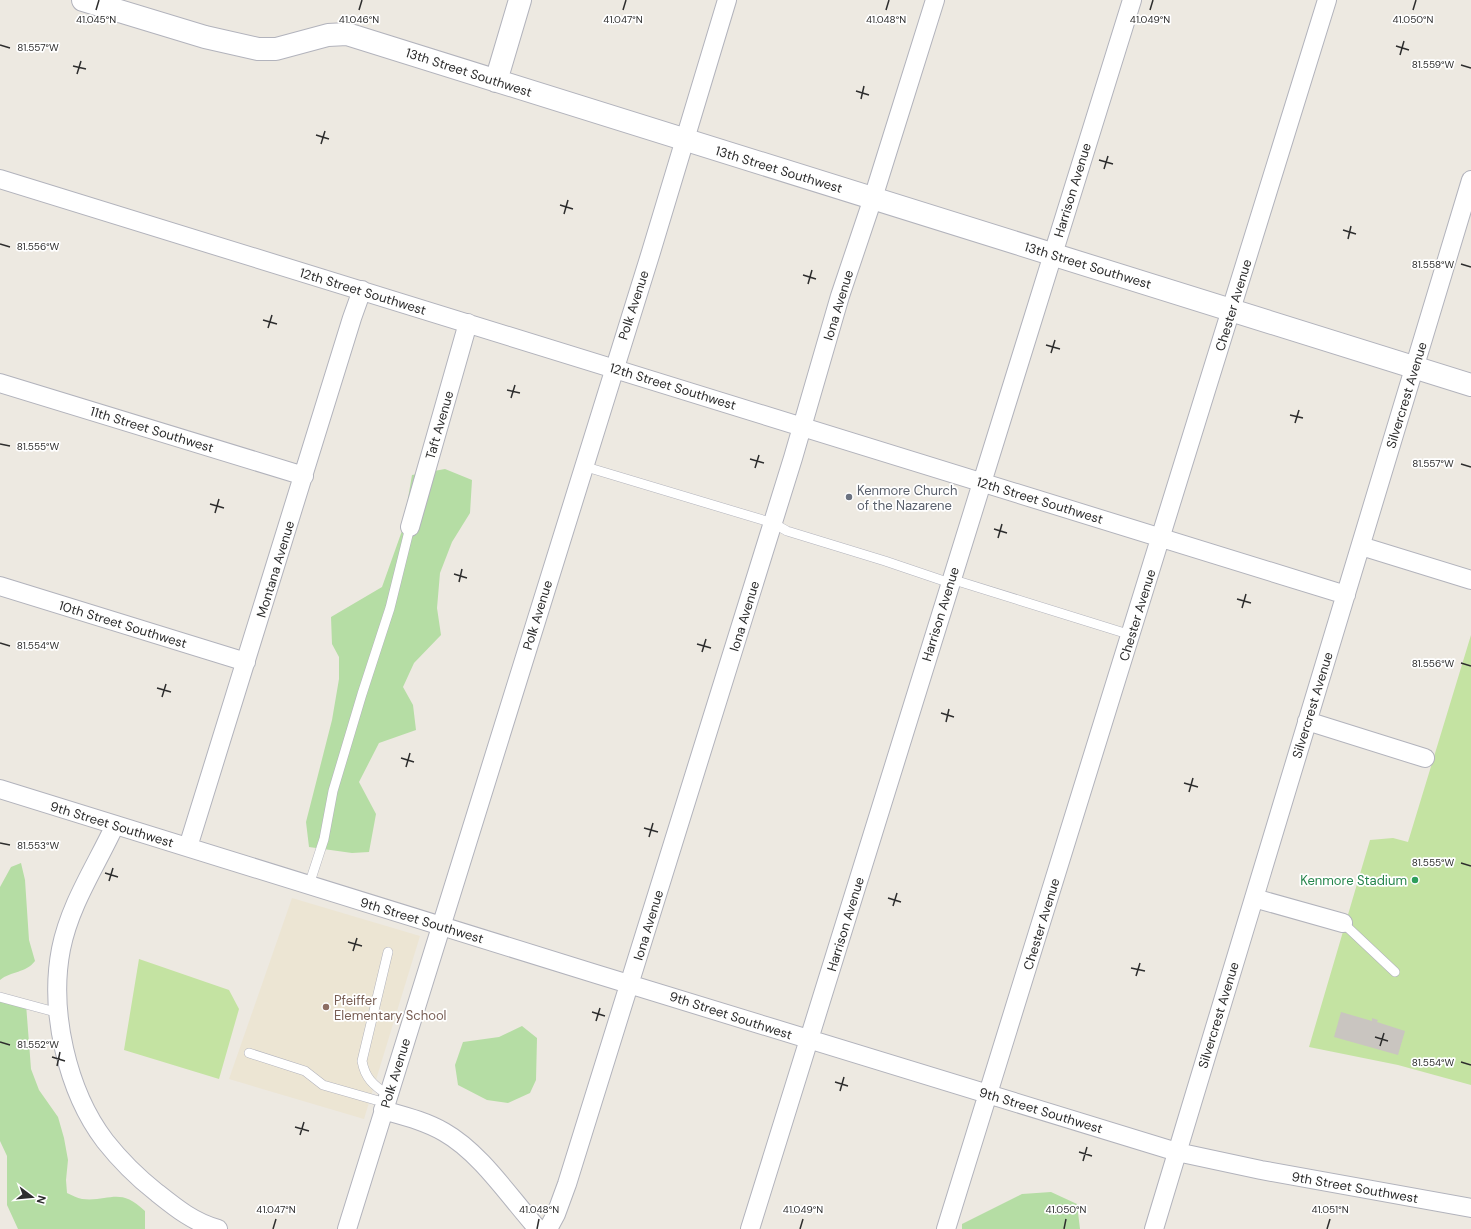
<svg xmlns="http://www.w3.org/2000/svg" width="1471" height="1229" font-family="'DM Sans',sans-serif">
	<rect width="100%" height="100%" fill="#ede9e1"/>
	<path fill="#ece5d3" d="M 292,898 L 420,936 L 364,1119 L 229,1079 Z"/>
	<path fill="#b5dda4" d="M 445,469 L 472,480 L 470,513 L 452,542 L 440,573 L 437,608 L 441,635 L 414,663 L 403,687 L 413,705 L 416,730 L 379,743 L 359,782 L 376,814 L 369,852 L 352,853 L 309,847 L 306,822 L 332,720 L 339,679 L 339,657 L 332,644 L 331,617 L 382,587 L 403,528 L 412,475 Z
		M 21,863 L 25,880 L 29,940 L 35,961 C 26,973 11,971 0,980 L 0,887 L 11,867 Z
		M 0,997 L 26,1004 L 31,1069 L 39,1090 L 58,1117 L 64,1138 L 68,1160 L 66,1180 L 67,1193 C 72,1195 77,1198 82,1199 C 110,1202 119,1186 145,1211 L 145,1229 L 18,1229 L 7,1205 L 7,1156 L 0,1141 Z
		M 522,1026 L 537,1038 L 536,1080 L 530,1093 L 508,1103 L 487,1100 L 458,1085 L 455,1065 L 463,1042 L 499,1037 Z
		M 1051,1192 L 1077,1204 L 1080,1229 L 962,1229 L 962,1224 L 1022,1194 Z"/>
	<path fill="#c4e3a2" d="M 1471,635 L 1471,1085 L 1398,1065 L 1309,1047 L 1370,840 L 1393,838 L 1408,842 Z
		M 139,959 L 229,990 L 239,1009 L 219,1079 L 124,1050 Z"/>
	<path fill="#c9c5c0" d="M 1341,1012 L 1372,1021 L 1372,1018 L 1378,1020 L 1377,1022 L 1405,1031 L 1398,1055 L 1334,1037 Z"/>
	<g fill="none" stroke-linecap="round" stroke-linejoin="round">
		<defs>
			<path id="lane" d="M 583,466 L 773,523 L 787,531 L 885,561 L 950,583
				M 951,579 L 1131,635
				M 309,885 L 324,839 L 333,791 L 362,694 L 390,608 L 410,527
				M 1343,923 L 1395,972
				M 0,997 L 59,1013
				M 249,1053 L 305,1071 L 323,1085 L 386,1103
				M 388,1095 C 373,1085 365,1078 362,1061 L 388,952"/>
			<path id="street" d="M 0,179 L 1346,595
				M 0,383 L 304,476
				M 410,527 L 468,323
				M 1361,546 L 1471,580
				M 0,586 L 246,662
				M 1307,721 L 1425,758
				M 0,789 L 596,974 L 1177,1152 L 1261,1170 L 1471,1208
				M 115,825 C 96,866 70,904 61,949 C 49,1011 67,1091 105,1141 C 120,1160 137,1177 156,1192 C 176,1208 193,1222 218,1229
				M 188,847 L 352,318 L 362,290
				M 1254,898 L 1343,923
				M 383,1110 C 404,1116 425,1121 444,1132 C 481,1153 510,1198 538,1229
				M 347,1229 L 651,252 L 727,0
				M 548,1229 L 556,1214 L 567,1184 L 793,458 L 840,296 L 873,198 L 935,0
				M 750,1229 L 1132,0
				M 946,1229 L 1327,0
				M 1154,1229 L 1471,180"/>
			<path id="secondary" d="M 83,0 L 205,37 L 258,49 L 276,49 L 328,35 L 347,34 L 1471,385
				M 496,81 L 520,0"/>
		</defs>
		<use href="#lane" stroke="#b2b3bc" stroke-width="10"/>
		<use href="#street" stroke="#b2b3bc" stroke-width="20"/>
		<use href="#secondary" stroke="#b2b3bc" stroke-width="24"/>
		<use href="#lane" stroke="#fff" stroke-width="9"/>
		<use href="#street" stroke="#fff" stroke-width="18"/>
		<use href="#secondary" stroke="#fff" stroke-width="22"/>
	</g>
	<path fill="none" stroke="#2d2d2d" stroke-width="1.5" d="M 96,10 L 99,0M 359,10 L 362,0M 623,10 L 626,0M 886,10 L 889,0M 1150,10 L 1153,0M 1413,10 L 1416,0M 0,45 L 10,48M 1396,46 L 1409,50M 1400,55 L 1404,41M 1461,65 L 1471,68M 73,66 L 86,69M 77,74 L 81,61M 856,91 L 869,95M 861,99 L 864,86M 316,135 L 329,139M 321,144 L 325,131M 1099,160 L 1113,164M 1104,169 L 1108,156M 560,205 L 573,209M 564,214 L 568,200M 1343,230 L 1356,234M 1348,239 L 1351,226M 0,244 L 10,247M 1461,264 L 1471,267M 803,275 L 816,279M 808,284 L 812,270M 263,320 L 277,324M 268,328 L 272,315M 1046,345 L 1060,349M 1051,353 L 1055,340M 507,390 L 520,393M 511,398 L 515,385M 1290,415 L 1303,418M 1295,423 L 1299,410M 0,444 L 10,446M 750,459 L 764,463M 1461,464 L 1471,467M 755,468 L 759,455M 210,504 L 224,508M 215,513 L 219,499M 994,529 L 1007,533M 998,538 L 1002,524M 454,574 L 467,578M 459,582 L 462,569M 1237,599 L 1251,603M 1242,608 L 1246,594M 0,643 L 10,646M 697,644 L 711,648M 702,652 L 706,639M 1461,663 L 1471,666M 157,688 L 171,692M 162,697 L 166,684M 941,713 L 954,717M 946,722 L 949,709M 401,758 L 414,762M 406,767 L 410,753M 1184,783 L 1198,787M 1189,792 L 1193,778M 644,828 L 658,832M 649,837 L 653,823M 0,843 L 10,845M 1461,863 L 1471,866M 105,873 L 118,877M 109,881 L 113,868M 888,898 L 901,902M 893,906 L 897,893M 348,942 L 362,946M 353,951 L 357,938M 1131,968 L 1145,971M 1136,976 L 1140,963M 592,1012 L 605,1016M 596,1021 L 600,1008M 1375,1037 L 1388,1041M 0,1042 L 10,1045M 1380,1046 L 1384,1033M 52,1057 L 65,1061M 1461,1062 L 1471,1065M 57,1066 L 60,1052M 835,1082 L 848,1086M 840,1091 L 844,1077M 295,1127 L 309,1131M 300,1135 L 304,1122M 1079,1152 L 1092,1156M 1083,1161 L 1087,1147M 273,1229 L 276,1219M 537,1229 L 539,1219M 800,1229 L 803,1219M 1064,1229 L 1066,1219M 1327,1229 L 1330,1219"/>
	<circle fill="#6b7280" stroke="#fff" stroke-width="1.5" cx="849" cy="497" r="4"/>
	<circle fill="#2e9e5b" stroke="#fff" stroke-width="1.5" cx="1415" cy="880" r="4"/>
	<circle fill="#8d6e63" stroke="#fff" stroke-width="1.5" cx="326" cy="1007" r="4"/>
	<g text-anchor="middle" stroke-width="3.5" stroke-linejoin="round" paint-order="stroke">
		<g font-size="13" fill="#2d2d2d" stroke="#fff">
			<text transform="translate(469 72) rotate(18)" y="5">13th Street Southwest</text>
			<text transform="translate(779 169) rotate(17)" y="5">13th Street Southwest</text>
			<text transform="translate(1072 190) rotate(-73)" y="5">Harrison Avenue</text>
			<text transform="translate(1088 265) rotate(17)" y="5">13th Street Southwest</text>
			<text transform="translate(363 291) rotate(17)" y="5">12th Street Southwest</text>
			<text transform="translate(633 305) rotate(-72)" y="5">Polk Avenue</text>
			<text transform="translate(838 305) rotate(-73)" y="5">Iona Avenue</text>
			<text transform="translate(1233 305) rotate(-73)" y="5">Chester Avenue</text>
			<text transform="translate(673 386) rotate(17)" y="5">12th Street Southwest</text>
			<text transform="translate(1406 395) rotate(-73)" y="5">Silvercrest Avenue</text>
			<text transform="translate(439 425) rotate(-74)" y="5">Taft Avenue</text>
			<text transform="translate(152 429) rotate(17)" y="5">11th Street Southwest</text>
			<text transform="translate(1040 500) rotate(17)" y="5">12th Street Southwest</text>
			<text transform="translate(275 569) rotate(-73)" y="5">Montana Avenue</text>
			<text transform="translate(940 614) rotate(-73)" y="5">Harrison Avenue</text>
			<text transform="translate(537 615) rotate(-73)" y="5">Polk Avenue</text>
			<text transform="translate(1137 615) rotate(-73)" y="5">Chester Avenue</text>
			<text transform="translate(744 616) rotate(-73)" y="5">Iona Avenue</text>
			<text transform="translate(123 624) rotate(17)" y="5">10th Street Southwest</text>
			<text transform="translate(1312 705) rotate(-73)" y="5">Silvercrest Avenue</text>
			<text transform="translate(112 824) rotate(17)" y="5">9th Street Southwest</text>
			<text transform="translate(422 920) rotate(17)" y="5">9th Street Southwest</text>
			<text transform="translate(845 924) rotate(-73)" y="5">Harrison Avenue</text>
			<text transform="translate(1041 924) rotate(-73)" y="5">Chester Avenue</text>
			<text transform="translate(648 925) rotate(-73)" y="5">Iona Avenue</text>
			<text transform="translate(731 1015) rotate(18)" y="5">9th Street Southwest</text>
			<text transform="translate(1218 1015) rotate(-73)" y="5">Silvercrest Avenue</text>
			<text transform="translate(395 1073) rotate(-73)" y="5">Polk Avenue</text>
			<text transform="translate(1041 1110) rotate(17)" y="5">9th Street Southwest</text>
			<text transform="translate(1355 1187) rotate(10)" y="5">9th Street Southwest</text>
		</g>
		<g font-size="13" fill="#5b616d" stroke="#fff" text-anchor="start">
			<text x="857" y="495">Kenmore Church<tspan x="857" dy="15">of the Nazarene</tspan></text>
		</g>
		<g font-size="13" fill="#27864d" stroke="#fff" text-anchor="end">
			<text x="1407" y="885">Kenmore Stadium</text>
		</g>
		<g font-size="13" fill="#785e54" stroke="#fff" text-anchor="start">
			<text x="334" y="1005">Pfeiffer<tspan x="334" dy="15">Elementary School</tspan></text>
		</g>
	</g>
	<g font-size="10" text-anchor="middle" fill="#2d2d2d" stroke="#fff" stroke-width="3.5" stroke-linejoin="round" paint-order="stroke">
		<text x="96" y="23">41.045°N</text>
		<text x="359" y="23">41.046°N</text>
		<text x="623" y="23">41.047°N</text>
		<text x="886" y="23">41.048°N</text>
		<text x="1150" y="23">41.049°N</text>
		<text x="1413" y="23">41.050°N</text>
		<text x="38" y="51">81.557°W</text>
		<text x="1433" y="68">81.559°W</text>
		<text x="38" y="250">81.556°W</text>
		<text x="1433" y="268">81.558°W</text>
		<text x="38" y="450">81.555°W</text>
		<text x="1433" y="467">81.557°W</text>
		<text x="38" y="649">81.554°W</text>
		<text x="1433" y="667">81.556°W</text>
		<text x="38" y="849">81.553°W</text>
		<text x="1433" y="866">81.555°W</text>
		<text x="38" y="1048">81.552°W</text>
		<text x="1433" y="1066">81.554°W</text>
		<text x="276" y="1213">41.047°N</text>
		<text x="539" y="1213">41.048°N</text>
		<text x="803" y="1213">41.049°N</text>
		<text x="1066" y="1213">41.050°N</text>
		<text x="1330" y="1213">41.051°N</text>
	</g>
	<g transform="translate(32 1197) rotate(106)" stroke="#ffffff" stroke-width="3" paint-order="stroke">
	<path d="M0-3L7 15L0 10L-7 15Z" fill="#2d2d2d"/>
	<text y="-6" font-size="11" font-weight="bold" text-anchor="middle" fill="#2d2d2d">N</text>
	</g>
</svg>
